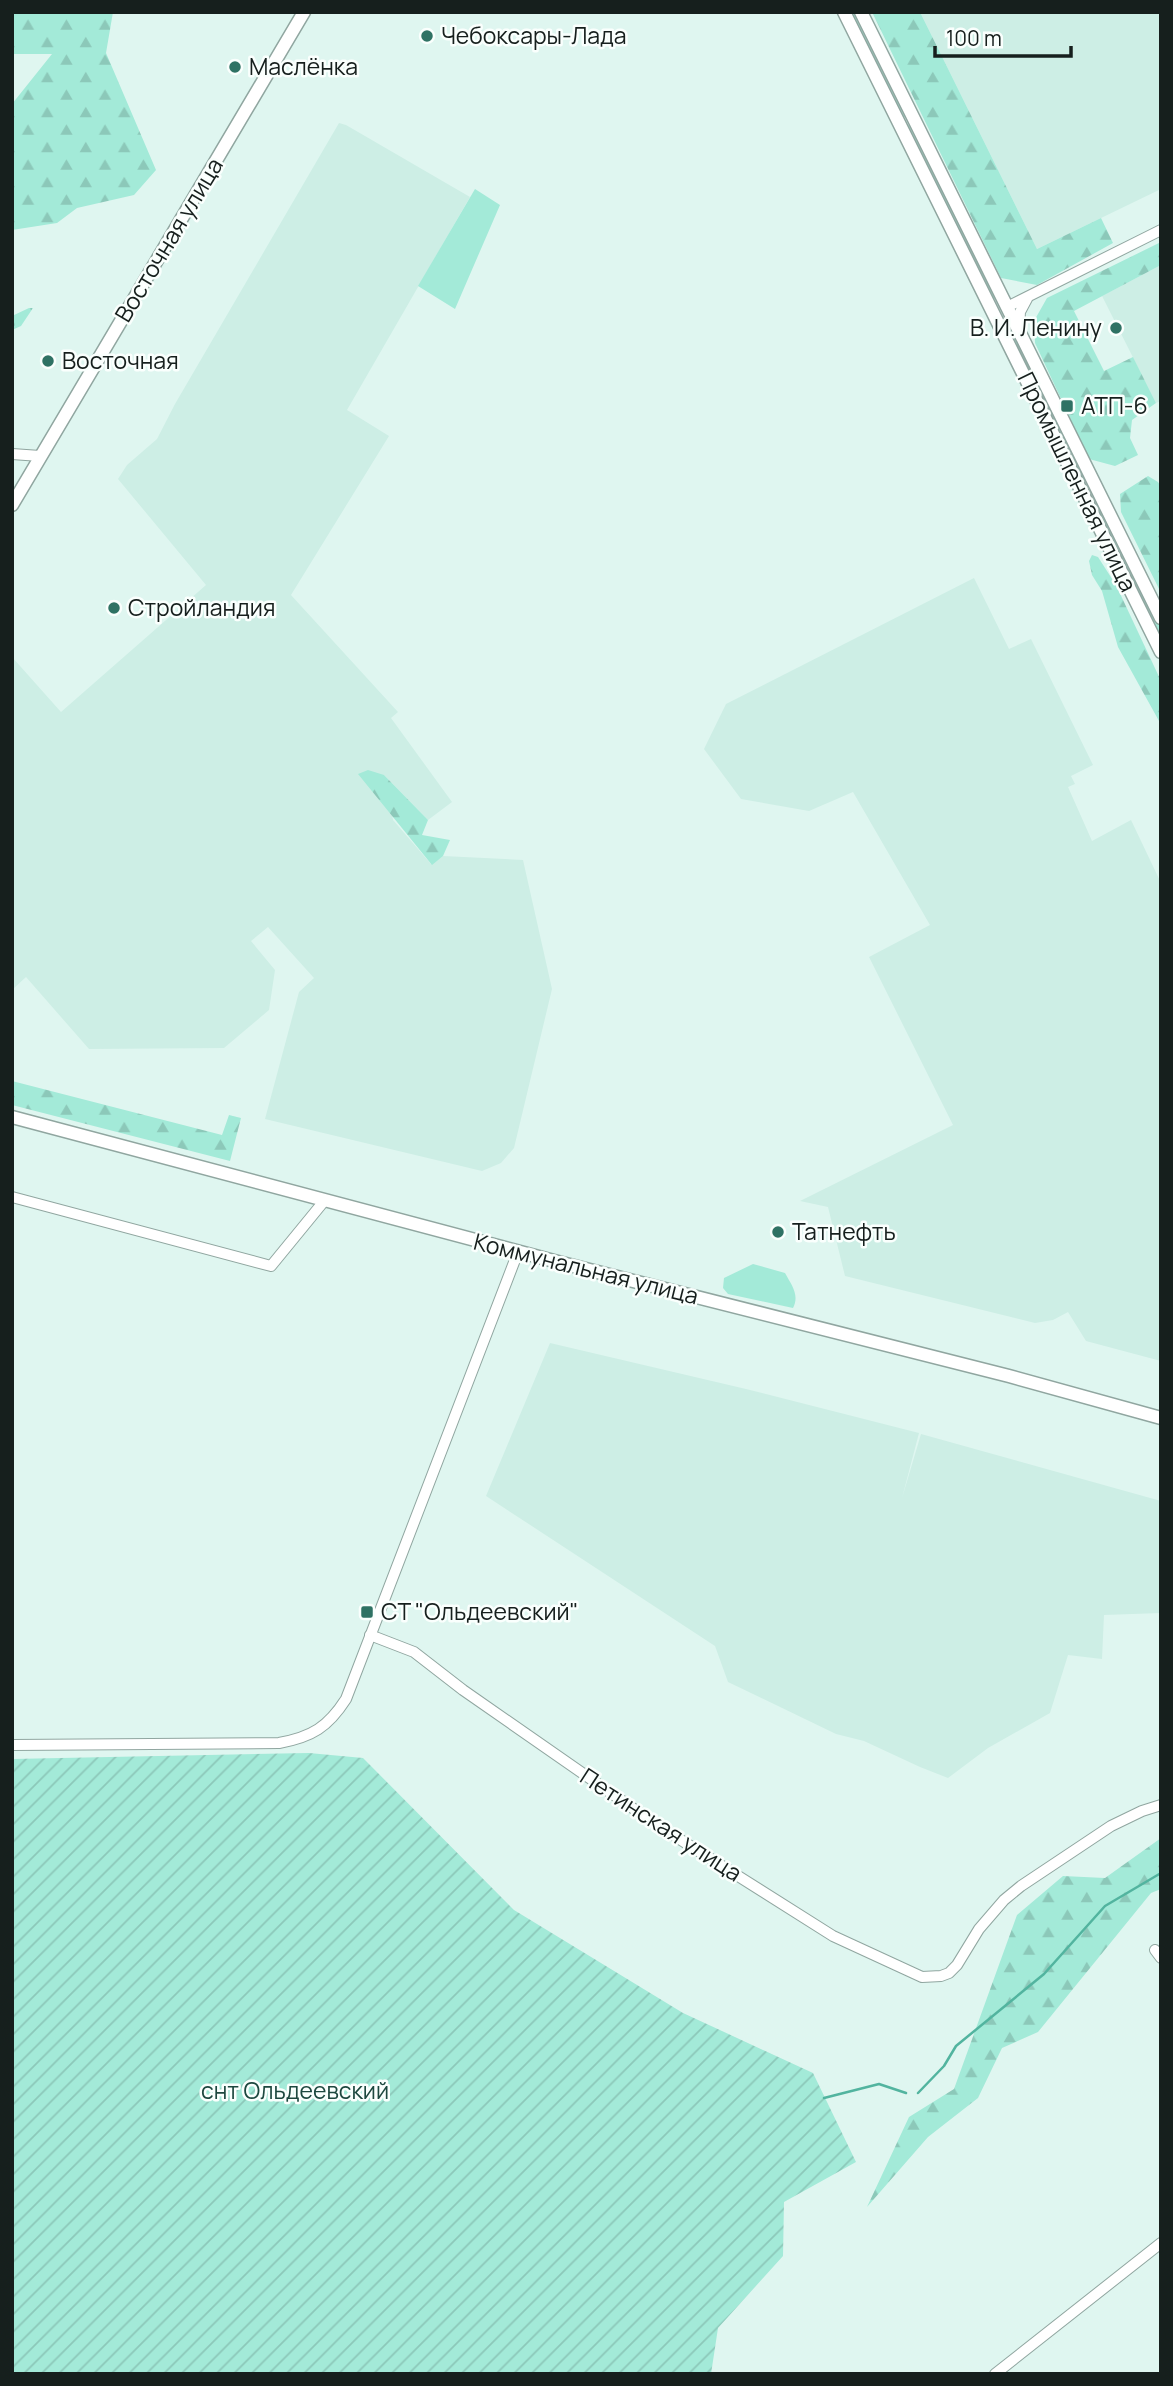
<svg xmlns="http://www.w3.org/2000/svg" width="1173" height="2386" font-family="Manrope,sans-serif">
	<defs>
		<pattern id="forest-firs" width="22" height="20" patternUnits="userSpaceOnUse" patternTransform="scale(1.75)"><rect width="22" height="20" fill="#a3ead8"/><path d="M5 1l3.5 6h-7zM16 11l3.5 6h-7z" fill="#8cc8b9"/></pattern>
		<pattern id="park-crowns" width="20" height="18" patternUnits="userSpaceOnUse" patternTransform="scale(1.75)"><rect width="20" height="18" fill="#a3ead8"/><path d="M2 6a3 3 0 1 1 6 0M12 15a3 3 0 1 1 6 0" fill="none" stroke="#8cc8b9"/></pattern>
		<pattern id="garden-furrows" width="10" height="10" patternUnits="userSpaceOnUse" patternTransform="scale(1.75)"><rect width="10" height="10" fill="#a3ead8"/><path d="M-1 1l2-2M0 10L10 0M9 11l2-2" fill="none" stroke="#8cc8b9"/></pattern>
	</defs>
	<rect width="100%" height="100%" fill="#dff6f0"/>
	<path fill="#cdeee5" d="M 920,12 L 1161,12 L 1161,189 L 1037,249 Z
		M 339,123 L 346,125 L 470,197 L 347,410 L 389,436 L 291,595 L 398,712 L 391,718 L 452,802 L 428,820 L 384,775 L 393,820 L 431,864 L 443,856 L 523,860 L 552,989 L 514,1148 L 501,1163 L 482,1171 L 265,1119 L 299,992 L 314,978 L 268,927 L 251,941 L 275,970 L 269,1010 L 224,1048 L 89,1049 L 26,977 L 12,990 L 12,657 L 61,712 L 206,585 L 118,479 L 127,465 L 157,439 L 175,404 Z
		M 1161,265 L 1161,401 L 1156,403 L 1102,296 Z
		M 974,578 L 1009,649 L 1031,639 L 1093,765 L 1071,776 L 1075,784 L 1068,787 L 1092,841 L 1131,820 L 1161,883 L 1161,1361 L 1086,1341 L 1068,1312 L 1053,1320 L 1035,1323 L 845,1276 L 828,1207 L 800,1201 L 953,1125 L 869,957 L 930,925 L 853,792 L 809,811 L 741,799 L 704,749 L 726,704 Z
		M 550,1343 L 746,1389 L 919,1433 L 902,1498 L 921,1434 L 1161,1501 L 1161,1613 L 1104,1615 L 1102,1659 L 1068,1655 L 1050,1713 L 988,1748 L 948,1778 L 920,1767 L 864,1741 L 836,1734 L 728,1682 L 715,1646 L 486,1496 Z"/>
	<path fill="#a3ead8" d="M 849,12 L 854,12 L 905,117 L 902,118 Z
		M 909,125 L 996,298 L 992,300 L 906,127 Z
		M 475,189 L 500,205 L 455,309 L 418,286 Z
		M 1012,328 L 1087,479 L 1082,481 L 1007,331 Z
		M 1101,508 L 1161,628 L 1161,640 L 1096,511 Z
		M 753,1264 L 785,1273 C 791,1284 800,1295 793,1308 L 728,1294 L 723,1288 L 724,1278 Z"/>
	<path fill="url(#forest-firs)" d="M 12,12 L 113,12 L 106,53 L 156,170 L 134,195 L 77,208 L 57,223 L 12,230 L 12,104 L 52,54 L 12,54 Z
		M 872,12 L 920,12 L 1037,249 L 1101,218 L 1113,243 L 1037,285 L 1001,278 Z
		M 1161,242 L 1161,265 L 1074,311 L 1104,371 L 1133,357 L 1156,403 L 1132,420 L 1130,438 L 1138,455 L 1115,466 L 1089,459 L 1035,343 L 1034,321 L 1047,298 Z
		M 1148,476 L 1158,482 L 1161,487 L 1161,593 L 1121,512 L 1120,494 Z
		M 1092,555 L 1098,557 L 1116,585 L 1161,681 L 1161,730 L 1159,721 L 1118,647 L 1102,591 L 1092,575 L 1089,561 Z
		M 368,770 L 384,775 L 428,820 L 422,835 L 450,840 L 443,856 L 432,865 L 358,774 Z
		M 12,1081 L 222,1135 L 229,1115 L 241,1118 L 230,1161 L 12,1105 Z
		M 1161,1838 L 1161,1889 L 1151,1893 L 1038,2032 L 1002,2048 L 978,2098 L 928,2137 L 867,2207 L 909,2117 L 954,2089 L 1017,1915 L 1063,1876 L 1105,1878 Z"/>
	<path fill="url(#park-crowns)" d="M 29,308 L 33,308 L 21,326 L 12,330 L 12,316 Z"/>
	<path fill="url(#garden-furrows)" d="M 309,1753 L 363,1758 L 514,1910 L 683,2013 L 813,2073 L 856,2162 L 784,2202 L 783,2256 L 718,2328 L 711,2374 L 12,2374 L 12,1759 Z"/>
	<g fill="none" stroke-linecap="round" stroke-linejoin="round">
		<path stroke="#52b49f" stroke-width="2.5" d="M 918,2093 L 944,2066 L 956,2046 L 1044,1974 L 1105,1906 L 1161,1873
			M 824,2098 L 879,2084 L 906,2093"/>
		<defs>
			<path id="minor" d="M 1007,307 L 1161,230
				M 1019,328 L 1020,312 L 1028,297
				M 12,454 L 40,456
				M 12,1197 L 271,1266 L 325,1200
				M 370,1635 L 414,1652 L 463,1690 L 654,1823 L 833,1936 L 922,1977 L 941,1976 L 949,1973 L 957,1965 L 979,1929 L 1004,1900 L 1021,1886 L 1111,1826 L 1142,1811 L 1161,1805
				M 12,1745 L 279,1743 C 312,1737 328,1727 346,1699 L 518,1252
				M 1155,1950 L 1161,1958
				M 995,2374 L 1161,2243"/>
			<path id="major" d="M 844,12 L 1161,652
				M 861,12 L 1161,618
				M 12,505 L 304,12
				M 12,1117 L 554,1261 L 1009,1376 L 1161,1418"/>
		</defs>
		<use href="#minor" stroke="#90a6a0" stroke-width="12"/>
		<use href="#major" stroke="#90a6a0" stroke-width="15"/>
		<use href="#minor" stroke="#fff" stroke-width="10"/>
		<use href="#major" stroke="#fff" stroke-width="12"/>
	</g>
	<g fill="#2f7264" stroke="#fafffd" stroke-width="2.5">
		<circle cx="427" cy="36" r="7"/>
		<circle cx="235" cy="67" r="7"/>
		<circle cx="1116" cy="328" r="7"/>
		<circle cx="48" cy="361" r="7"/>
		<rect x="1060" y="399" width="14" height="14" rx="3.5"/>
		<circle cx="114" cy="608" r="7"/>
		<circle cx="778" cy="1232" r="7"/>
		<rect x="360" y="1605" width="14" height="14" rx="3.5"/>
	</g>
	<g text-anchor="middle" stroke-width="5" stroke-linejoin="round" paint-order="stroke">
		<g font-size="23" fill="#161f1d" stroke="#fafffd" text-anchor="start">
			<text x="441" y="44">Чебоксары-Лада</text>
			<text x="249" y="75">Маслёнка</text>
			<text x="1102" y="336" text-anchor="end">В. И. Ленину</text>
			<text x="62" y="369">Восточная</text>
			<text x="1081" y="414">АТП-6</text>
			<text x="128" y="616">Стройландия</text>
			<text x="792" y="1240">Татнефть</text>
			<text x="381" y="1620">СТ "Ольдеевский"</text>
		</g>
		<g font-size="23" fill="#161f1d" stroke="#fafffd">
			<text transform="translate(169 240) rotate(-59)" y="8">Восточная улица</text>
			<text transform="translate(1077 482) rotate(64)" y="8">Промышленная улица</text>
			<text transform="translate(586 1269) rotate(14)" y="8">Коммунальная улица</text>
			<text transform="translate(661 1825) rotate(33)" y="8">Петинская улица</text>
		</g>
		<g font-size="23" fill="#1d483f" stroke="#fafffd">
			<text x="295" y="2099">снт Ольдеевский</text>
		</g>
	</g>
	<rect width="1173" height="2386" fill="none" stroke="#161f1d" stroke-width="28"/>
	<path d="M935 46v10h136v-10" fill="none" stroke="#161f1d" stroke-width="3.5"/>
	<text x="946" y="46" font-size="21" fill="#161f1d" stroke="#fafffd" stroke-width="5" paint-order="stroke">100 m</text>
</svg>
